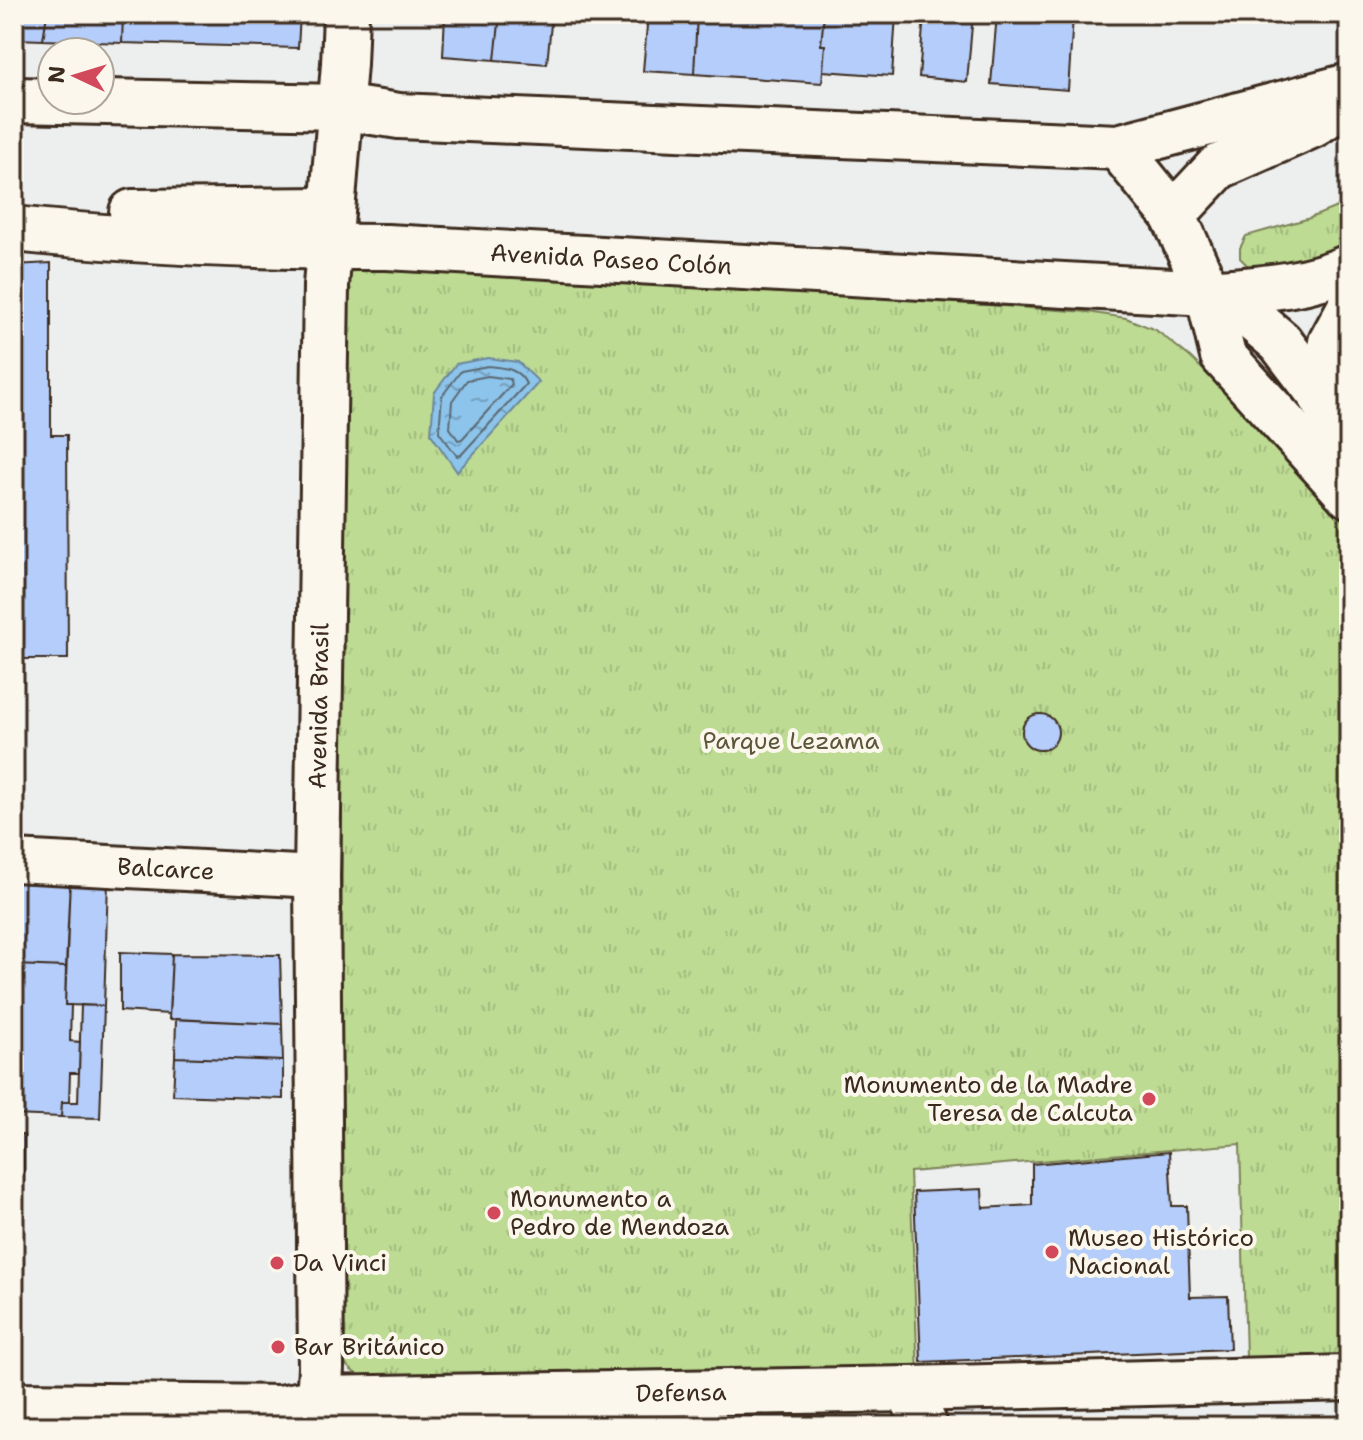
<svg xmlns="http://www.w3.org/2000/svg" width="1363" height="1440" font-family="'Shantell Sans',sans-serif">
	<defs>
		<pattern id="park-tufts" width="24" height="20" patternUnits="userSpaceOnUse" patternTransform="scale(2)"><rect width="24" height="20" fill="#bddb93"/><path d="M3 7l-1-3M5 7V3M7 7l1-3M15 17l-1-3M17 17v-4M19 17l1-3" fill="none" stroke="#a3bc7e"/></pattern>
		<pattern id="water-ripples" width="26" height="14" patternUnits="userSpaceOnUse" patternTransform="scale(2)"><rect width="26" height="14" fill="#8cc4eb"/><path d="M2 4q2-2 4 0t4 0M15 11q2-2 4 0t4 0" fill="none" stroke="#749fbe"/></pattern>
	</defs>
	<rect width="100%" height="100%" fill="#edefef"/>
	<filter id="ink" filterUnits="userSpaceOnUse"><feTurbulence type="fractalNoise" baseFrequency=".0125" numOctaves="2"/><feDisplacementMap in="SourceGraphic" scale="16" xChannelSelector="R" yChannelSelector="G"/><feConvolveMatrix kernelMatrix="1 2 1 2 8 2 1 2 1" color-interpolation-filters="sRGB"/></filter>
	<g filter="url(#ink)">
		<path fill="url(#park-tufts)" stroke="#7c8258" stroke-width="2" d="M 1349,202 L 1349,244 L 1331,255 L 1301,265 L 1250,268 L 1240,258 L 1240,248 L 1246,236 L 1310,218 Z
			M 376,263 L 1088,312 L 1126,318 L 1156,330 L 1190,357 L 1226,392 L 1267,440 L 1349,526 L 1349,1354 L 1246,1358 L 1240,1144 L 910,1172 L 918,1375 L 367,1377 C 353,1375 347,1367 339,1355 L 342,849 L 341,359 L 345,281 L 351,268 Z"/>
		<path fill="url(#water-ripples)" stroke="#6c8699" stroke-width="2" d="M 488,358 L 518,362 L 539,382 L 457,472 L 431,434 L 434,393 L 456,364 Z"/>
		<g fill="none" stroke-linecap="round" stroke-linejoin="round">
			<path stroke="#5b6870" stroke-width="2" d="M 488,366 C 504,368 519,368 526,384 L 461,455 L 457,456 L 439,432 L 442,396 L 461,371 Z
				M 488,376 L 510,379 L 512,384 L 462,439 L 458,440 L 450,428 L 452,401 L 467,380 Z"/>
		</g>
		<path fill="#b4cdfb" stroke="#3b2a1e" stroke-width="2" d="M 14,14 L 47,14 L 43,40 L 14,39 Z
			M 47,14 L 123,14 L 122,43 L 43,40 Z
			M 123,14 L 300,14 L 298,48 L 122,43 Z
			M 445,14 L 500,14 L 495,60 L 443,56 Z
			M 500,14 L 552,14 L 547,64 L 495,60 Z
			M 648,14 L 697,14 L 694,74 L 643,71 Z
			M 697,14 L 824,14 L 821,45 L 825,45 L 822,83 L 694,74 Z
			M 824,14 L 896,14 L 892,76 L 823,71 L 825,45 L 821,45 Z
			M 924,14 L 973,14 L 967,82 L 919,77 Z
			M 997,14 L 1033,14 L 1073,17 L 1068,90 L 991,84 Z
			M 51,263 L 51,435 L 67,435 L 68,659 L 20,659 L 21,567 L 14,567 L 14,265 Z
			M1022 732a18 18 0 1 1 36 0a18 18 0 1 1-36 0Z
			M 14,877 L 70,879 L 66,967 L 14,965 Z
			M 70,879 L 108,881 L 104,1006 L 65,1005 Z
			M 120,952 L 172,954 L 169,1014 L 120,1011 Z
			M 172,954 L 280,955 L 282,1024 L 169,1019 Z
			M 14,965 L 66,967 L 65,1005 L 71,1005 L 70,1041 L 80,1042 L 79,1073 L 70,1073 L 69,1102 L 62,1102 L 61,1117 L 14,1115 Z
			M 81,1005 L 104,1006 L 100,1118 L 61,1117 L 62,1102 L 78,1102 Z
			M 176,1019 L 282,1024 L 283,1061 L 175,1057 Z
			M 175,1057 L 283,1061 L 283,1099 L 173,1095 Z
			M 14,1135 L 24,1135 L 23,1215 L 14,1215 Z
			M 1169,1152 L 1172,1206 L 1187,1206 L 1190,1297 L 1228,1296 L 1230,1349 L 921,1362 L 914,1192 L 982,1189 L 983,1208 L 1032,1205 L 1032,1164 Z
			M 477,1419 L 500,1420 L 500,1426 L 477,1426 Z
			M 477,1419 L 477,1426 L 431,1426 L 431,1420 Z
			M 367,1420 L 404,1421 L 404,1426 L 367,1426 Z
			M 367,1420 L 367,1426 L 351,1426 L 351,1421 Z
			M 431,1420 L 431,1426 L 404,1426 L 404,1421 Z
			M 500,1420 L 538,1420 L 538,1426 L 500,1426 Z
			M 538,1420 L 578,1420 L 578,1426 L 538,1426 Z
			M 578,1420 L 610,1420 L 610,1426 L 578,1426 Z
			M 610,1420 L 688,1421 L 688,1426 L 610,1426 Z
			M 688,1421 L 756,1422 L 756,1426 L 688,1426 Z
			M 1190,1421 L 1190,1426 L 1124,1426 L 1124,1422 Z
			M 1304,1421 L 1349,1421 L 1349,1426 L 1304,1426 Z
			M 756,1422 L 790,1422 L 790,1426 L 756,1426 Z
			M 790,1422 L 811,1422 L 811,1426 L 790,1426 Z
			M 966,1422 L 1030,1423 L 1030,1426 L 966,1426 Z"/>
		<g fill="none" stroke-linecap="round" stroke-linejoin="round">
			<defs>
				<g id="minor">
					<path id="s1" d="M 14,861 L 317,877"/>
					<path d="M 14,1403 L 280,1406 L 319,1399 L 317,1426"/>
				</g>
				<g id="major">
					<path id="s2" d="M 346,14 L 344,64 L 326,286 L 317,877 L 321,1368 L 319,1399 L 909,1389 L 1349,1378"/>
					<path d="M 14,100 L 340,107 L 399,116 L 1118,147 L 1349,86"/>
					<path d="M 1118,147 L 1173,215 L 1181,232 L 1208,293 L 1223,356 L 1349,495"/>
					<path d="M 132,212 L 332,210"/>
					<path d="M 1173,215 L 1218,167 L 1313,125 L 1349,100"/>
					<path id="s3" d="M 14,229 C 138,242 262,247 387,247 L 1208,293 C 1255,289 1305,287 1349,267"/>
					<path d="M 1208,293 L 1239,307 L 1280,342 L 1322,397 L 1327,408 L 1349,441"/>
					<path d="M 1322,397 L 1331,342 L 1349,309"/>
					<path d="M 909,1389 L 925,1426"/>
				</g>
			</defs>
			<use href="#minor" stroke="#3b2a1e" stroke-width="46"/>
			<use href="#major" stroke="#3b2a1e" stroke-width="50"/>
			<use href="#minor" stroke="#fbf7ec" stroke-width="40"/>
			<use href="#major" stroke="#fbf7ec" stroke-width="44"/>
		</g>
	</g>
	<g fill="#d1495b" stroke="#fbf7ec" stroke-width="3">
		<circle cx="1149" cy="1099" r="8"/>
		<circle cx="494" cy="1213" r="8"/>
		<circle cx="1052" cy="1252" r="8"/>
		<circle cx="277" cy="1263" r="8"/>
		<circle cx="278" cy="1347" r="8"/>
	</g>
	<g text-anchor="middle" stroke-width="8" stroke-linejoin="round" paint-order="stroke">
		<g font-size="24" fill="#3b2a1e" stroke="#fbf7ec">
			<text dy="8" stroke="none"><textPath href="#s3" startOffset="598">Avenida Paseo Colón</textPath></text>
			<text transform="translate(319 706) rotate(-89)" y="8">Avenida Brasil</text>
			<text dy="8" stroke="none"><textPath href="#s1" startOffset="152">Balcarce</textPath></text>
			<text dy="8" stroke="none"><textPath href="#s2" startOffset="1748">Defensa</textPath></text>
		</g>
		<g font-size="24" fill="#5c563b" stroke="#fbf7ec">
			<text x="791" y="749">Parque Lezama</text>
		</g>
		<g font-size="24" fill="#3b2a1e" stroke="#fbf7ec" text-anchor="start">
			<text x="1133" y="1093" text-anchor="end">Monumento de la Madre<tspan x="1133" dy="28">Teresa de Calcuta</tspan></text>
			<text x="510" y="1207">Monumento a<tspan x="510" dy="28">Pedro de Mendoza</tspan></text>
			<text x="1068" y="1246">Museo Histórico<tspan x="1068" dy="28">Nacional</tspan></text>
			<text x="293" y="1271">Da Vinci</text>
			<text x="294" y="1355">Bar Británico</text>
		</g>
	</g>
	<rect width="1363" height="1440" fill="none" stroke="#fbf7ec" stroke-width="48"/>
	<rect x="24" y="24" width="1315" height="1392" fill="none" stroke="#3b2a1e" stroke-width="3" filter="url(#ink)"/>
	<g transform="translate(76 76) rotate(274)"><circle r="38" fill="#fbf7ec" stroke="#aea59a" stroke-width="2"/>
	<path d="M0-6L14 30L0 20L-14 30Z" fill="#d1495b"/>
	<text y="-12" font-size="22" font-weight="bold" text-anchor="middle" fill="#3b2a1e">N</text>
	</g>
</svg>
